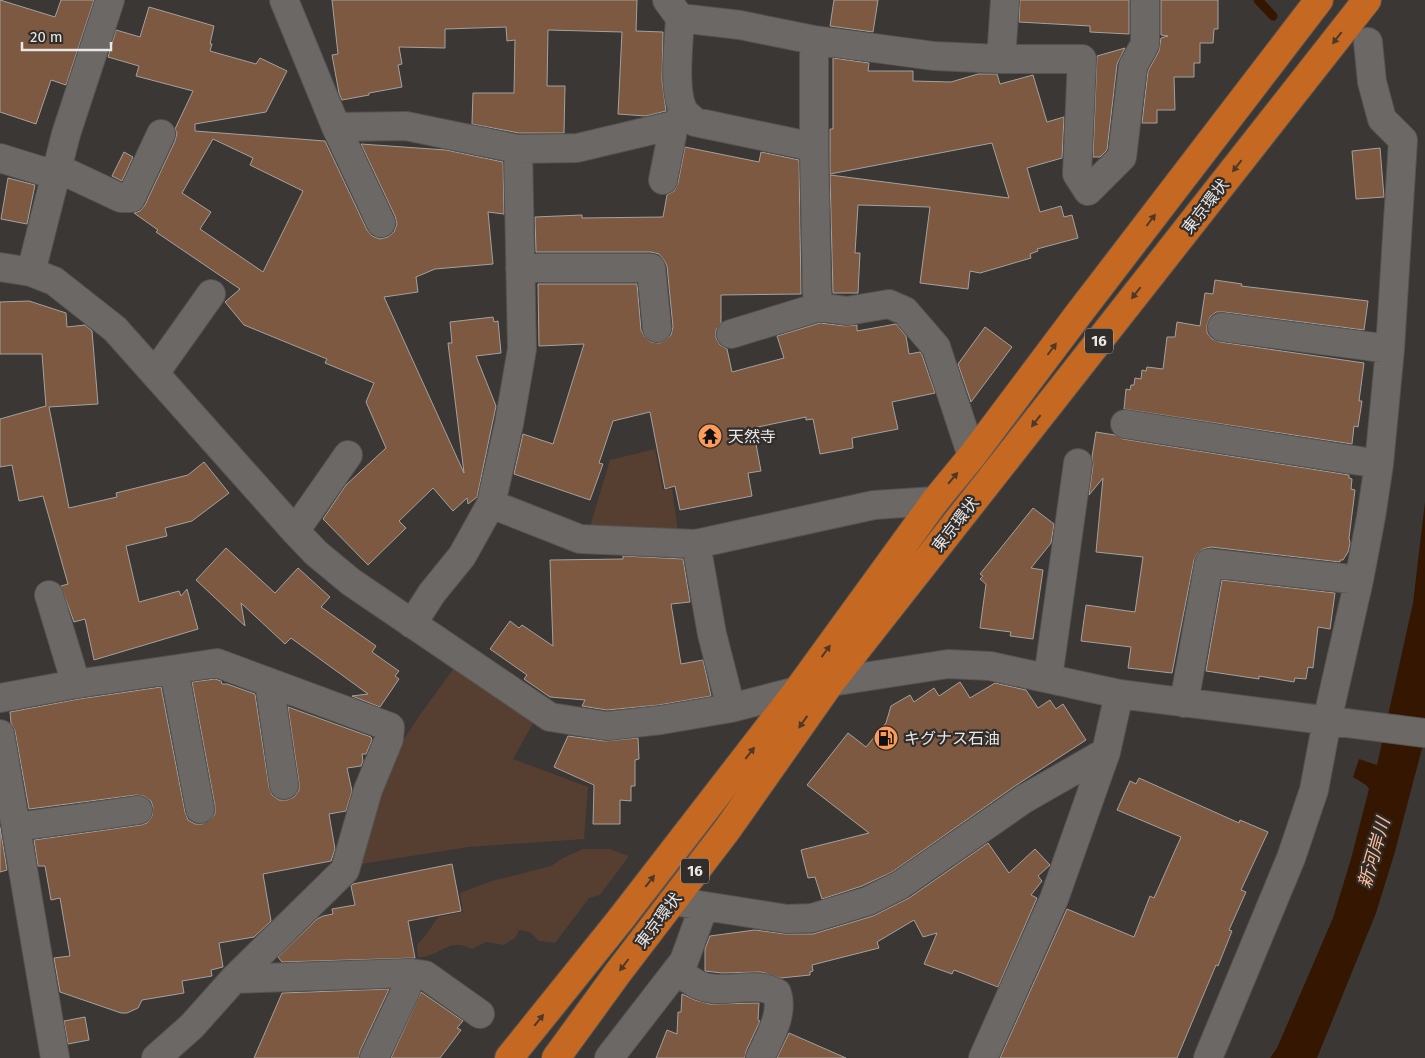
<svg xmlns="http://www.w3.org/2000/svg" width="1425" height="1058" font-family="'Fira Sans','Noto Sans JP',sans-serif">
	<rect width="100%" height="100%" fill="#3a3735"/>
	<path fill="#563f31" d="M 655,449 L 663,490 L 672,489 L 679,539 L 588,533 L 610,460 Z
		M 454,668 L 536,718 L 513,759 L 588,787 L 584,839 L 468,847 L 361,864 L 370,806 L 392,758 L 417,719 Z
		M 583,849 L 609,849 L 629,856 L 600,895 L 589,898 L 555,943 L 539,941 L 530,932 L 519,930 L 516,937 L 504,945 L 486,942 L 472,949 C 448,936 439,958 418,957 L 417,945 L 426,935 L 438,917 L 463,912 L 460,893 L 492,881 L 551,866 L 563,858 Z"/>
	<path fill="#351601" d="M 1425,502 L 1425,737 L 1394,855 L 1376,913 L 1317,1058 L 1270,1058 L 1277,1048 L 1333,918 L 1351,859 L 1369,789 L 1366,785 L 1353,777 L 1359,759 L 1377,765 L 1413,603 Z"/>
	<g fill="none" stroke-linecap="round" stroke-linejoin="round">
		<path stroke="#351601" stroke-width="9" d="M 1258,0 L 1273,16"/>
	</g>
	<path fill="#7d5941" stroke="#a4a19e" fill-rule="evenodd" d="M 0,0 L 55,17 L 61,0 L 94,0 L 66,85 L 51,80 L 36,124 L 0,112 Z
		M 332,0 L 637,0 L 636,31 L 663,32 L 662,81 L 666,111 L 646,116 L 618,114 L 622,32 L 548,30 L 547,86 L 565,86 L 564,133 L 519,133 L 472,124 L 473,93 L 514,93 L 515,40 L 507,41 L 506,27 L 445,29 L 445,48 L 399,47 L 402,64 L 398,65 L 402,87 L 369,93 L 369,95 L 342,100 L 339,93 L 332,55 L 338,54 Z
		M 834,0 L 878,0 L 873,32 L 830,26 Z
		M 1020,0 L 1129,0 L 1129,34 L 1090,32 L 1090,26 L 1019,22 Z
		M 1161,0 L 1218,0 L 1218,29 L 1214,29 L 1213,43 L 1200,43 L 1200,63 L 1194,63 L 1194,77 L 1174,77 L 1175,110 L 1157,110 L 1157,123 L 1142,123 L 1148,71 L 1159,51 L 1161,38 L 1168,36 L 1161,35 Z
		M 149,7 L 214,26 L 210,44 L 212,44 L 210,51 L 256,64 L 260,58 L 287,71 L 266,112 L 195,124 L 195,131 L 325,141 L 367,230 L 372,236 L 380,239 L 388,237 L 394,232 L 397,224 L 395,216 L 361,144 L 446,150 L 503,162 L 504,214 L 488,212 L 493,264 L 435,269 L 416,277 L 418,292 L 384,297 L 464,473 L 448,343 L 452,343 L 450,322 L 493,317 L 494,322 L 498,321 L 501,353 L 476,356 L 496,406 L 477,497 L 468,504 L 467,498 L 453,511 L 433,488 L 399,521 L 406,528 L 368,565 L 323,519 L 346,485 L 386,448 L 366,402 L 374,383 L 325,363 L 327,359 L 244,325 L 225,302 L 240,289 L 156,232 L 158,230 L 134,213 L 140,211 L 145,205 L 175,141 L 177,133 L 175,129 L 193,91 L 136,76 L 139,66 L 108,57 L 116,30 L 140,37 ZM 213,139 L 253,158 L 250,165 L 303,191 L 263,272 L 200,229 L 211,212 L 182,193 Z
		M 1125,48 L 1117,64 L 1107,150 L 1100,157 L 1093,157 L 1097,56 Z
		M 833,58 L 869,63 L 868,71 L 913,71 L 913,81 L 951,82 L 978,74 L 997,74 L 1000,84 L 1033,75 L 1047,122 L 1064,117 L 1062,158 L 1027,168 L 1040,212 L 1061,206 L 1064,217 L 1072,215 L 1078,238 L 1037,249 L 1038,251 L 1030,254 L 1031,258 L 980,273 L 970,271 L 968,289 L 920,283 L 930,207 L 858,205 L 855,253 L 860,253 L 858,293 L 833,293 L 830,175 L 1009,198 L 992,143 L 830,174 L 830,129 L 833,129 Z
		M 685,147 L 759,162 L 761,152 L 799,160 L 801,294 L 721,295 L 721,323 L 716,330 L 716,338 L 720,345 L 727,349 L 732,372 L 784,358 L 777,336 L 820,323 L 845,326 L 857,325 L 857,331 L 896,324 L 906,336 L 909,354 L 920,352 L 922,355 L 935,393 L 892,402 L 898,429 L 852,438 L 853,448 L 820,454 L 813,419 L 806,420 L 806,417 L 753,428 L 761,471 L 748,473 L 752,496 L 680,510 L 675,486 L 665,489 L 650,412 L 613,421 L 599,463 L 603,464 L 590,500 L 514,474 L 523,434 L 553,444 L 584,344 L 539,346 L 538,284 L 637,284 L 641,330 L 645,337 L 651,342 L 659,343 L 666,340 L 671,335 L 673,327 L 667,266 L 664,260 L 659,254 L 651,252 L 536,252 L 535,217 L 582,215 L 582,218 L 663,217 L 667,195 L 674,191 L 678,183 Z
		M 1380,148 L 1384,197 L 1356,199 L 1352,151 Z
		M 124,152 L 133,157 L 122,181 L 112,176 Z
		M 8,178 L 35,185 L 27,224 L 1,219 Z
		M 1215,280 L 1242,284 L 1241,286 L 1368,301 L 1364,330 L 1224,312 L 1216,312 L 1210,317 L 1207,325 L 1207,333 L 1212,339 L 1220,342 L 1364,363 L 1359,401 L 1362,401 L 1358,427 L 1354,426 L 1352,444 L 1124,409 L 1126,389 L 1130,390 L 1131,385 L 1134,385 L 1135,378 L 1141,379 L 1142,370 L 1146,371 L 1147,367 L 1163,369 L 1167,337 L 1175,337 L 1177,322 L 1200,326 L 1205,293 L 1213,294 Z
		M 29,301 L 66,313 L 67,327 L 85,325 L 92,331 L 98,404 L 49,407 L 69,508 L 117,497 L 116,493 L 188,475 L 204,462 L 229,493 L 192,521 L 165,528 L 167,536 L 126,546 L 139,602 L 179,591 L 181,596 L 187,589 L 198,629 L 94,660 L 85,619 L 74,622 L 61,586 L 68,584 L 43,496 L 19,501 L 12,465 L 0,467 L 0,419 L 46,406 L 42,354 L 0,354 L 0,302 Z
		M 985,327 L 1012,347 L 971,402 L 958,364 Z
		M 1096,432 L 1115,435 L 1123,439 L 1349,475 L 1349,478 L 1352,479 L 1351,489 L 1355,490 L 1349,538 L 1350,543 L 1348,552 L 1343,560 L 1340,560 L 1340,562 L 1211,547 L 1203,549 L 1197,554 L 1194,560 L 1172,673 L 1128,668 L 1131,647 L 1081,641 L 1086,605 L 1135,612 L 1143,557 L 1096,552 L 1103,478 L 1089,495 L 1093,465 L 1092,457 Z
		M 1033,508 L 1054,524 L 1051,543 L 1031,568 L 1043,570 L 1033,639 L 1010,636 L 1011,632 L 980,628 L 986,584 L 980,579 L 983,576 L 980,574 Z
		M 226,548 L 275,593 L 298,568 L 330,597 L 321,607 L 376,646 L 372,652 L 399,671 L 395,676 L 399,679 L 380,707 L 352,696 L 368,694 L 291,638 L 285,644 L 241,603 L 245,626 L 196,580 Z
		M 623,556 L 683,559 L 690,602 L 671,604 L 681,664 L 703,660 L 711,696 L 659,705 L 607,710 L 582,706 L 585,700 L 550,697 L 524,679 L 527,675 L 490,649 L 510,621 L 519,628 L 522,625 L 553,646 L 550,560 L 623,559 Z
		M 1222,580 L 1335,593 L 1330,629 L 1318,627 L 1313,668 L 1308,667 L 1306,679 L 1295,678 L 1294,682 L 1259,676 L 1259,679 L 1206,671 Z
		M 215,679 L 221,681 L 222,684 L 227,684 L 255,694 L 269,787 L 272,795 L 279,800 L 287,800 L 294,797 L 299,790 L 299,783 L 288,707 L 371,737 L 372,740 L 366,754 L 362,754 L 363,761 L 361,766 L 347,768 L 352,791 L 346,811 L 329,814 L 335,849 L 331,861 L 263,874 L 271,921 L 254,937 L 219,943 L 223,967 L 211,970 L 212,976 L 182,981 L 184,993 L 142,1000 L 138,1008 L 127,1013 L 121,1013 L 60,992 L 54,958 L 70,956 L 60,898 L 51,900 L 45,866 L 38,866 L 34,840 L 141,825 L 147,823 L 152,816 L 153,807 L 151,801 L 144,796 L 136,795 L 29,809 L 15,731 L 11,723 L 10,712 L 79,699 L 161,687 L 185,812 L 188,820 L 195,824 L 202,824 L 210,820 L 215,814 L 215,806 L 192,682 Z
		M 960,682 L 970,698 L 995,683 L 1026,690 L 1038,708 L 1050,700 L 1056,709 L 1063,704 L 1086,740 L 1015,786 L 892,872 L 862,886 L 822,899 L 815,877 L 808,878 L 801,850 L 869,833 L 807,785 L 848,733 L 866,747 L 886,723 L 891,706 L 910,695 L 914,702 L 934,688 L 939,696 Z
		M 568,736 L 605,741 L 638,738 L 639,759 L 635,760 L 635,786 L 631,786 L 631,801 L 620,800 L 620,824 L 593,824 L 594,785 L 554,767 Z
		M 1139,778 L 1239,823 L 1240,820 L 1268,832 L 1241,890 L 1246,892 L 1229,930 L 1232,931 L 1218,966 L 1216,965 L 1177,1058 L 1000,1058 L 1067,909 L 1134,937 L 1150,896 L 1154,898 L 1181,837 L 1117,810 L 1130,781 L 1136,784 Z
		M 0,827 L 7,870 L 0,872 Z
		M 988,843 L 1009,873 L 1035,849 L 1050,865 L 1038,876 L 1042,881 L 1031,895 L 1037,898 L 998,987 L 954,970 L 952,974 L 924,964 L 937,933 L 923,937 L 914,920 L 877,942 L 879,948 L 812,965 L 813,971 L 810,972 L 810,975 L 781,978 L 761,972 L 722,973 L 705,971 L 705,949 L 710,936 L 755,930 L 785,934 L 813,934 L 873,916 L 909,898 Z
		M 452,864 L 461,911 L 408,921 L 415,958 L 282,962 L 278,957 L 317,919 L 323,916 L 333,914 L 332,909 L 355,905 L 351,886 L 353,884 Z
		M 389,989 L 360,1051 L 359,1058 L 254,1058 L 282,993 Z
		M 421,992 L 463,1021 L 457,1028 L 461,1030 L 440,1058 L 391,1058 Z
		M 682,994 L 695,1000 L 710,1004 L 759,1003 L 758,1020 L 760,1021 L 746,1051 L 745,1058 L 656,1058 L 667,1030 L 677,1034 L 678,1012 L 681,1012 Z
		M 85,1017 L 89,1040 L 68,1044 L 64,1021 Z
		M 789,1033 L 846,1058 L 777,1058 Z"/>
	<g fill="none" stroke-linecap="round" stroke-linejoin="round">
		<defs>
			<path id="minor" d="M 284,0 L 336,127 L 381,223
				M 667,0 L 680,18 L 740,25 L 814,40 L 934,56 L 1001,59 L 1082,59 L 1077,174 L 1088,191 L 1122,157 L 1133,66 L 1145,44 L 1145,0
				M 680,18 C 679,42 672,94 685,113
				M 814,40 L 814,147 L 817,293 L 819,307
				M 1001,59 L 1005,0
				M 336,127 L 406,126 L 518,149 L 577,148 L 674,125 L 685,113 L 695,122 L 814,147
				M 0,158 L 55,175
				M 57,168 L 121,198 L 131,198 L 161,134
				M 663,180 L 674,125
				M 0,267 L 31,272 L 54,281 L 115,329 L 295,531 L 316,553 L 351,582 L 550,717 L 607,726 L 661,720 L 731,708 L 831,682 L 948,664 L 990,666 L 1119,694 L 1425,733
				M 520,268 L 651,268 L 657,328
				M 31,272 L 66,134 L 110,0
				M 1222,327 L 1390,349
				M 731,334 L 819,307 L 847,311 L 889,304 L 905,311 L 936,347 L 972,456
				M 155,373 L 211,294
				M 1125,424 L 1379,464
				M 491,504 L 580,539 L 696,544 L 874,505 L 935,501
				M 295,531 L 348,455
				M 696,544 L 712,634 L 731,708
				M 49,595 L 76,684
				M 412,624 L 432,593 L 462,556 L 491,504 L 509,424 L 522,349 L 518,149
				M 174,670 L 200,809
				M 1048,678 L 1078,463
				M 269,682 L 284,785
				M 0,698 L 76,684 L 217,663 L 390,727 L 389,739 L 368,790 L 345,870 L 234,979 L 192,1026 L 156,1058
				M 1184,703 L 1209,563 L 1359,580
				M 0,734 L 55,1058
				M 16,827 L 138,810
				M 673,901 L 787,919 L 812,918 L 868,901 L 900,885 L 1024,799 L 1106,752
				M 677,970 C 685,976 693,984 704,987 C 728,994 756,980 777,993 C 784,1015 769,1038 760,1058
				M 234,979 L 411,973 L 425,975 L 480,1014
				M 374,1058 L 405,992 L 411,973
				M 609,1058 L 684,961 L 704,906
				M 983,1058 L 1054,899 L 1106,752 L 1119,694
				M 1208,1058 L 1291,858 L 1314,790 L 1327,721 L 1359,580 L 1371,517 L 1379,464 L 1390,349 L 1403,140 L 1382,119 L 1372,82 L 1368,42"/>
			<path id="highway" d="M 509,1058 L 620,920 L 797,691 L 935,501 L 972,456 L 1077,316 L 1319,0
				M 556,1058 L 617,974 L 727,830 L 831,682 L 1367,0"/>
		</defs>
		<use href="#minor" stroke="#555351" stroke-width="30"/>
		<use href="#highway" stroke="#555351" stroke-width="30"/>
		<use href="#minor" stroke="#6c6866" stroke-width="28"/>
		<use href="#highway" stroke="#c46822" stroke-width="28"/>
	</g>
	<defs><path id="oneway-solid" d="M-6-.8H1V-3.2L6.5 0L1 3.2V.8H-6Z" transform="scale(1.25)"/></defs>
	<g fill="#4e3929">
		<use href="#oneway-solid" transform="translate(1337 38) rotate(128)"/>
		<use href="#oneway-solid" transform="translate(1237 166) rotate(128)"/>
		<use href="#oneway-solid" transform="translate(1151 220) rotate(-53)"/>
		<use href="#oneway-solid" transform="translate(1136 293) rotate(128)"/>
		<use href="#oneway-solid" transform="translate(1052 349) rotate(-53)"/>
		<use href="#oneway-solid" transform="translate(1036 421) rotate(128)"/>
		<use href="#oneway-solid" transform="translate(953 478) rotate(-50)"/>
		<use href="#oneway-solid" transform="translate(826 651) rotate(-54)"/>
		<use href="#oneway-solid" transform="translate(803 722) rotate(125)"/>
		<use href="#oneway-solid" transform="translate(750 753) rotate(-52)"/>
		<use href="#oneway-solid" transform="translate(650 881) rotate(-52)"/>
		<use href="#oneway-solid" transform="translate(624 965) rotate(127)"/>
		<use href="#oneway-solid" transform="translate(539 1020) rotate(-51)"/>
	</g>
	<defs>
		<symbol id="temple-disc" viewBox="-11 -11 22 22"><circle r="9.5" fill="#fe9b59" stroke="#302d2b"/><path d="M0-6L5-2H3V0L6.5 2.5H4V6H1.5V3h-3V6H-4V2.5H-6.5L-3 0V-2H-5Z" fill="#111"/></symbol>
		<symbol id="fuel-disc" viewBox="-11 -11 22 22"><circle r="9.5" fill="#fe9b59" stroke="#302d2b"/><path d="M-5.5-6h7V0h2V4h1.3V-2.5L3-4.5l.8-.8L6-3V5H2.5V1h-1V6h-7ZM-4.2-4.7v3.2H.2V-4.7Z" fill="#111"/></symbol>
	</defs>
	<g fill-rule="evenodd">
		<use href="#temple-disc" x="696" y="422" width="28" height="28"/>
		<use href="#fuel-disc" x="872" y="724" width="28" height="28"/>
	</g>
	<g text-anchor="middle" stroke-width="4.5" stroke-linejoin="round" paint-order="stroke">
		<g fill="#302d2b" stroke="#b2b0af" stroke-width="1">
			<rect x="1085" y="328.5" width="28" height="25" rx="4"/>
			<rect x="681" y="858.5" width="28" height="25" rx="4"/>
		</g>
		<g font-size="15" font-weight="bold" fill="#eae8e7">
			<text x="1099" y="346">16</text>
			<text x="695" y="876">16</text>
		</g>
		<g font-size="16" fill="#eae8e7" stroke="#302d2b">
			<text transform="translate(1205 206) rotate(-52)" y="6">東京環状</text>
			<text transform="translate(955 524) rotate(-52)" y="6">東京環状</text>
			<text transform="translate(658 920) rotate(-53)" y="6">東京環状</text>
		</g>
		<g font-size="16" fill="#eae8e7" stroke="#302d2b" text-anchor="start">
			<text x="728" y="442">天然寺</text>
			<text x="904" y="744">キグナス石油</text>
		</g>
		<g font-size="18" font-style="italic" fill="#fdbe97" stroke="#302d2b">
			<text transform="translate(1374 853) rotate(-74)" y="6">新河岸川</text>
		</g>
	</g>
	<path d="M22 42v8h89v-8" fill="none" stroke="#eae8e7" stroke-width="2.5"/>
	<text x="30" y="42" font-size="15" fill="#eae8e7" stroke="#302d2b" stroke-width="4" paint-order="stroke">20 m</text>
</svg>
